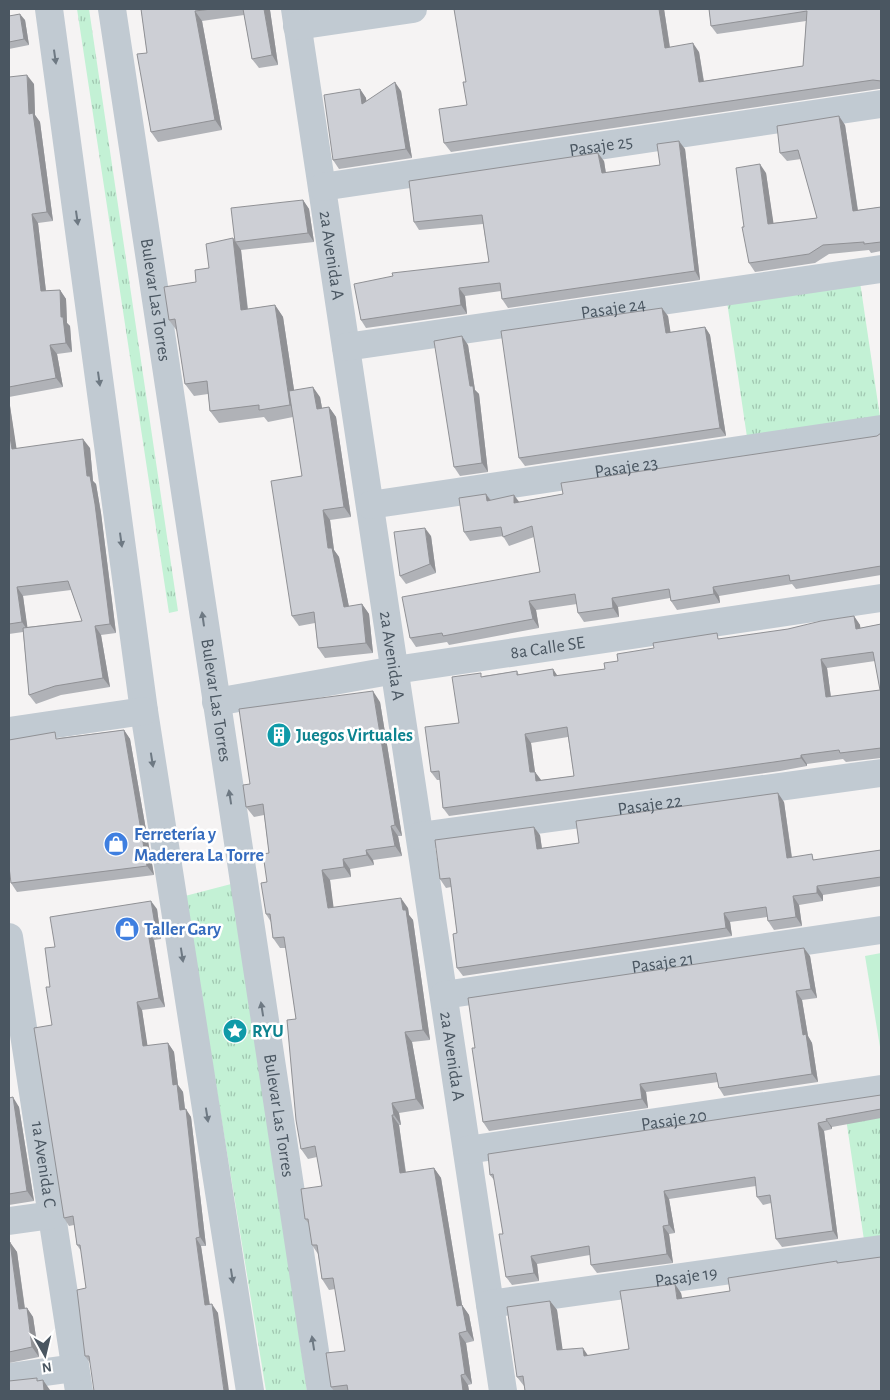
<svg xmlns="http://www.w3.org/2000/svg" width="890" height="1400" font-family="'Alegreya Sans',sans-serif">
	<defs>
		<pattern id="park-tufts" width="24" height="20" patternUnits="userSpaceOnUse" patternTransform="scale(1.25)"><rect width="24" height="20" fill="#c3f1d5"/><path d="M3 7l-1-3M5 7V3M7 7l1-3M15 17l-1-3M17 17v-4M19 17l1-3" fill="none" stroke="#a0c6b0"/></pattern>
	</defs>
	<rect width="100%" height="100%" fill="#f5f3f3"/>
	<path fill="url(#park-tufts)" d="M 77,9 L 89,9 L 178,611 L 169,613 Z
		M 860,282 L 880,417 L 747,437 L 727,302 Z
		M 235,883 L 307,1391 L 266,1391 L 185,896 Z
		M 881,1099 L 881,1237 L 864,1240 L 844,1105 Z"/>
	<path fill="#c3f1d5" d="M 881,953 L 881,1053 L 865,956 Z"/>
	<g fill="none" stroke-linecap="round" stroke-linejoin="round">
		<g stroke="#c1cad2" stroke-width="28">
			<path d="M 49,9 L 144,711 L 250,1391"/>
			<path id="s1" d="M 112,9 L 321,1391"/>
			<path id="s2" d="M 295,9 L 503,1391"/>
			<path d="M 297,26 L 413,9"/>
			<path id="s3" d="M 322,187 L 881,104"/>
			<path id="s4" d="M 346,347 L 881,269"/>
			<path id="s5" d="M 370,505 L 881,429"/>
			<path id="s6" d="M 216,702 L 395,670 L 881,598"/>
			<path d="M 9,731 L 144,711"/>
			<path id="s7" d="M 420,836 L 881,773"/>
			<path id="s8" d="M 9,937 L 79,1391"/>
			<path id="s9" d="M 444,995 L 881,930"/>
			<path id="s10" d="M 467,1150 L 881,1089"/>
			<path d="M 9,1221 L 52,1215"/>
			<path id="s11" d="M 490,1304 L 881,1249"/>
			<path d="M 9,1377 L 75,1368"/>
		</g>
	</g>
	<path fill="#b0b2b7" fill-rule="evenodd" d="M 141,9 L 276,9 L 270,10 L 278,65 L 259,68 L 252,59 L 244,15 L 202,21 L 222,130 L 158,142 L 151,132 L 147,53 Z
		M 664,9 L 670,47 L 699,52 L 704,81 L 803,66 L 806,21 L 717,34 L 711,26 L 709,9 L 881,9 L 881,89 L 879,89 L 451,152 L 444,143 L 467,105 L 466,82 Z
		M 9,16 L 25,20 L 29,45 L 9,49 Z
		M 9,77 L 34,84 L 35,115 L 40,122 L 53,221 L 38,223 L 46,291 L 60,290 L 66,299 L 67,323 L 70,326 L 72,352 L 57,354 L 63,387 L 9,397 Z
		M 360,89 L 366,98 L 366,101 L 401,91 L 412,158 L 339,169 L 333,160 Z
		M 845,125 L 858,210 L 881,207 L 881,251 L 871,253 L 869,250 L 829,254 L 815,263 L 755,272 L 749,263 L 744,227 L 766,173 L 773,223 L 817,218 L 801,159 L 787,161 L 780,153 Z
		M 685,149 L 700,280 L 508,308 L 502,299 L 501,291 L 465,296 L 467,314 L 366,328 L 361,320 L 489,262 L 483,224 L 419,230 L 414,222 L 604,161 L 606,173 L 660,165 Z
		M 303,200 L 309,209 L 314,242 L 241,250 L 248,309 L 275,305 L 283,317 L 294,390 L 320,397 L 322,408 L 329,407 L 336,417 L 351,517 L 330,520 L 334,550 L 339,557 L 349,607 L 362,604 L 369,614 L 373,653 L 325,658 L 318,648 L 315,623 L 299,626 L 292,616 L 302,476 L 293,417 L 268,422 L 264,417 L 219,423 L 210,411 L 208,394 L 194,396 L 185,384 L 177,331 L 169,320 L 209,268 L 235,242 Z
		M 668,316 L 670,332 L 705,327 L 710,335 L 726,436 L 525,466 L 519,458 Z
		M 468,345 L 475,390 L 479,394 L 488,472 L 460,476 L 454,467 Z
		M 9,399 L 16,449 L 90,448 L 93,481 L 96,484 L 101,513 L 116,633 L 101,635 L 110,687 L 61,695 L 36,704 L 29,695 L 23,632 L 9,634 ZM 71,590 L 82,621 L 27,627 L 23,596 Z
		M 881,433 L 881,575 L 796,589 L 792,584 L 719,596 L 720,603 L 677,610 L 671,601 L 670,598 L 618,607 L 619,617 L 584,622 L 578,613 L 577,604 L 536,610 L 539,628 L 449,645 L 447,642 L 416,647 L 410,638 L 540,572 L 534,537 L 509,546 L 503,536 L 470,541 L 464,532 L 486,494 L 491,500 L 518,502 L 563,494 L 877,436 Z
		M 431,536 L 436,573 L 406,584 L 400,576 Z
		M 854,616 L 860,625 L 860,628 L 881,624 L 881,758 L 846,762 L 843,759 L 807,764 L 807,766 L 780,771 L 449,816 L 443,808 L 440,780 L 437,780 L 431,772 L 459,723 L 483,676 L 517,671 L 519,675 L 553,669 L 557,676 L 605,669 L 618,661 L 721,639 L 788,629 ZM 875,661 L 880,690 L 831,697 L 827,668 ZM 568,737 L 574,776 L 541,780 L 535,772 L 531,743 Z
		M 380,702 L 402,836 L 398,836 L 402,856 L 373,860 L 374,865 L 350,869 L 351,877 L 330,880 L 333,908 L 408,908 L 409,915 L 413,920 L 430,1040 L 412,1042 L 424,1109 L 399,1113 L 401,1125 L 399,1125 L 406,1172 L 434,1168 L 441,1178 L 462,1305 L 469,1315 L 474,1341 L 466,1343 L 472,1384 L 468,1385 L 469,1391 L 334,1391 L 331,1387 L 345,1351 L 335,1289 L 329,1290 L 322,1279 L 318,1254 L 312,1245 L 309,1224 L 305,1219 L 322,1186 L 317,1157 L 308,1159 L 301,1149 L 296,1019 L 286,948 L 280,948 L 273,938 L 271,922 L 266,914 L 267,882 L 269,853 L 264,815 L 254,817 L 246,807 L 250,784 Z
		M 124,730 L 130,739 L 154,875 L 17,892 L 11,883 L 59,738 Z
		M 784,802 L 792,857 L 816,860 L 881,850 L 881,886 L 823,895 L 823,901 L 799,905 L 802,926 L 774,930 L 768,921 L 767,917 L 730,922 L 732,936 L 463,976 L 457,968 L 457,933 L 451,887 L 446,888 L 440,879 L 540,835 L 542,848 L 579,843 Z
		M 157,909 L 161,939 L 154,940 L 165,1007 L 142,1010 L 147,1046 L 168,1043 L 174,1052 L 178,1085 L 183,1092 L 185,1109 L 191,1117 L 206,1246 L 201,1246 L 210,1305 L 218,1313 L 90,1363 L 85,1356 L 86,1288 L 81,1251 L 77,1245 L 74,1225 L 69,1226 L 64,1218 L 52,1025 L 50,987 L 55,947 Z
		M 810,956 L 817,998 L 802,1000 L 808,1036 L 812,1043 L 818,1082 L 724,1096 L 719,1088 L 718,1082 L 646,1092 L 648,1108 L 489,1131 L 483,1122 Z
		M 881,1095 L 881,1118 L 832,1127 L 832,1129 L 824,1131 L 838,1239 L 782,1247 L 776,1239 L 771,1203 L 763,1205 L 757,1197 L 756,1186 L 669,1199 L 675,1233 L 669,1234 L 673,1263 L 597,1273 L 591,1265 L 590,1255 L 537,1264 L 539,1281 L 512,1285 L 506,1277 L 503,1234 L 494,1180 L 490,1175 Z
		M 9,1098 L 19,1107 L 34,1201 L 9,1205 Z
		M 9,1242 L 17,1252 L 25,1308 L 27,1308 L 33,1317 L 39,1357 L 9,1363 Z
		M 681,1293 L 682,1298 L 881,1391 L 524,1386 L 517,1377 L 550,1301 L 557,1310 L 562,1350 L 588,1356 L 629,1349 Z"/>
	<path fill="#909195" d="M 264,9 L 268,9 L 270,10 L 278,65 L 272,55 Z
		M 659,9 L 664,9 L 671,56 L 665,48 Z
		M 195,11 L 202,21 L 222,130 L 215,120 Z
		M 20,14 L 25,20 L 29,45 L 24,39 Z
		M 693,43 L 699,52 L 705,90 L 699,82 Z
		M 27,75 L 34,84 L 35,115 L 40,122 L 53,221 L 47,212 L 29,114 Z
		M 395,82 L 401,91 L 412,158 L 406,149 Z
		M 360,89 L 366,98 L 368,112 L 362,104 Z
		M 839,116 L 845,125 L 859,219 L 853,211 Z
		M 679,141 L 685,149 L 700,280 L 695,271 Z
		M 598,153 L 604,161 L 607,181 L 602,173 Z
		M 760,164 L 766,173 L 775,233 L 768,224 Z
		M 303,200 L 309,209 L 314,242 L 308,233 Z
		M 32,214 L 38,223 L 47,300 L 41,291 Z
		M 233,238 L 241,250 L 249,322 L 241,310 Z
		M 459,288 L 465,296 L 467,314 L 461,305 Z
		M 60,290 L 66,299 L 67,323 L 70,326 L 72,352 L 66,343 L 61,317 Z
		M 275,305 L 283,317 L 298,416 L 290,405 Z
		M 662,308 L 668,316 L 672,341 L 666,333 Z
		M 705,327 L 710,335 L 726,436 L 720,428 Z
		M 462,336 L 468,345 L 475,390 L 479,394 L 488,472 L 482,463 Z
		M 50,345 L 57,354 L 63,387 L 56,378 Z
		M 313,387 L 320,397 L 324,419 L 317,409 Z
		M 9,399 L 18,458 L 12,449 L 9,431 Z
		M 329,407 L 336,417 L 351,517 L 344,507 Z
		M 83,439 L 90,448 L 93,481 L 96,484 L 101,513 L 116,633 L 110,624 L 87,476 Z
		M 486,494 L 492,503 L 487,501 Z
		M 514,495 L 520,503 L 514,503 Z
		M 323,510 L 330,520 L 334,550 L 339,557 L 351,617 L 344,607 L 328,548 Z
		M 425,528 L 431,536 L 436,573 L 430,564 Z
		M 17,587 L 23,596 L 28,631 L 22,622 Z
		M 713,587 L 719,596 L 720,603 L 714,594 Z
		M 612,598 L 618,607 L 619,617 L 613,608 Z
		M 529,601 L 536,610 L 539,628 L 533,619 Z
		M 362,604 L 369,614 L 373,653 L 366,643 Z
		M 854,616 L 860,625 L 862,638 L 856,629 Z
		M 95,626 L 101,635 L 110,687 L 103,678 Z
		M 821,659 L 827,668 L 832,706 L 826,697 Z
		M 553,669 L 559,678 L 554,676 Z
		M 373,691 L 380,702 L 402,836 L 395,825 Z
		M 124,730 L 130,739 L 154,875 L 147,866 Z
		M 525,734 L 531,743 L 535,772 L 541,780 L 542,789 L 530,772 Z
		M 801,755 L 807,764 L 807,766 L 801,758 Z
		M 778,793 L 784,802 L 793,867 L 787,858 Z
		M 391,826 L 398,836 L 402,856 L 395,846 Z
		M 534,827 L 540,835 L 543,857 L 537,849 Z
		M 366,850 L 373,860 L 374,865 L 367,855 Z
		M 343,859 L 350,869 L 351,877 L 344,867 Z
		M 322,870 L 330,880 L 335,918 L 328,908 Z
		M 817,886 L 823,895 L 823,901 L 817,893 Z
		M 793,896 L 799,905 L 802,926 L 796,917 Z
		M 401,898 L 408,908 L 409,915 L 413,920 L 430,1040 L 423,1030 Z
		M 151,901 L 157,909 L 161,939 L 156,931 Z
		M 724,913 L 730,922 L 732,936 L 726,928 Z
		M 148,932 L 154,940 L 165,1007 L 159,998 Z
		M 804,948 L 810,956 L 817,998 L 811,989 Z
		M 796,991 L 802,1000 L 808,1036 L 812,1043 L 818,1082 L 812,1074 L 803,1035 Z
		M 137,1002 L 142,1010 L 149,1055 L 143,1046 Z
		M 405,1032 L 412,1042 L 424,1109 L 416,1099 Z
		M 168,1043 L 174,1052 L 178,1085 L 183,1092 L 186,1118 L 180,1110 L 173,1085 Z
		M 640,1084 L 646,1092 L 648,1108 L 642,1099 Z
		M 13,1097 L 19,1107 L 34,1201 L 27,1191 Z
		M 392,1103 L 399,1113 L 401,1125 L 394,1115 Z
		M 186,1109 L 191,1117 L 206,1246 L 200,1237 Z
		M 392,1115 L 399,1125 L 407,1183 L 400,1173 Z
		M 826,1119 L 832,1127 L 832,1129 L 827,1121 Z
		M 818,1123 L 824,1131 L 838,1239 L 833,1231 Z
		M 434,1168 L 441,1178 L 462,1305 L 469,1315 L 474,1341 L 467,1331 L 457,1306 Z
		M 664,1191 L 669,1199 L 675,1233 L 669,1225 Z
		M 663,1226 L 669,1234 L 673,1263 L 667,1254 Z
		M 196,1238 L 201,1246 L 211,1314 L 205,1305 Z
		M 10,1242 L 17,1252 L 26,1318 L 19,1309 Z
		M 531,1256 L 537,1264 L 539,1281 L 534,1273 Z
		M 675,1284 L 681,1293 L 684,1308 L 677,1299 Z
		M 550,1301 L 557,1310 L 564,1359 L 557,1350 Z
		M 212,1304 L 218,1313 L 229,1391 L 224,1391 Z
		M 27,1308 L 33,1317 L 39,1357 L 32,1347 Z
		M 459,1333 L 466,1343 L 472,1384 L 465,1374 Z
		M 583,1348 L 589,1357 L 584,1356 Z
		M 461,1375 L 468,1385 L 469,1391 L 463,1391 Z
		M 43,1380 L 50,1390 L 50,1391 L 44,1391 Z"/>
	<path fill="#cdcfd5" stroke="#909195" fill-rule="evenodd" d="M 141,9 L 212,9 L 195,11 L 215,120 L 151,132 L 137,54 L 147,53 Z
		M 243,9 L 264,9 L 272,55 L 252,59 Z
		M 454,9 L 659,9 L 665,48 L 693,43 L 699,82 L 803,66 L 807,11 L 711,26 L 709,9 L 881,9 L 881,81 L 873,80 L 444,143 L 439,109 L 467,105 L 463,82 L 466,82 Z
		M 20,14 L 24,39 L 9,42 L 9,16 Z
		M 27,75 L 29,114 L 33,113 L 47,212 L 32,214 L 41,291 L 60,290 L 61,317 L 63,317 L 66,343 L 50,345 L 56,378 L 9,387 L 9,77 Z
		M 395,82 L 406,149 L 333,160 L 324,95 L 360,89 L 362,104 Z
		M 839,116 L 853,211 L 881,207 L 881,242 L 864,244 L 864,242 L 823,245 L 809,254 L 749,263 L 742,227 L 744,227 L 736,168 L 760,164 L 768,224 L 817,218 L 798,150 L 780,153 L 777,126 Z
		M 679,141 L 695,271 L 502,299 L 500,283 L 459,288 L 461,305 L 361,320 L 354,284 L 393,276 L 392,273 L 489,262 L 482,215 L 414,222 L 409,181 L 598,153 L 602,173 L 660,165 L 657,144 Z
		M 303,200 L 308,233 L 235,242 L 231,208 Z
		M 233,238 L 241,310 L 275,305 L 290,405 L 259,410 L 259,405 L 210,411 L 207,381 L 185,384 L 175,319 L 169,320 L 164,287 L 196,282 L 195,270 L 209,268 L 206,244 Z
		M 662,308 L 666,333 L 705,327 L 720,428 L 519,458 L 501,331 Z
		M 462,336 L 470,386 L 473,386 L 482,463 L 454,467 L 434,341 Z
		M 313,387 L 317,409 L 329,407 L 344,507 L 323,510 L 328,548 L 332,548 L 344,607 L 362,604 L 366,643 L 318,648 L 314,612 L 292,616 L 271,481 L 302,476 L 289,391 Z
		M 9,431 L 12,449 L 83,439 L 87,476 L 90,476 L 95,504 L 110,624 L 95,626 L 103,678 L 55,686 L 29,695 L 23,628 L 82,621 L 68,581 L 17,587 L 22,622 L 9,624 Z
		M 881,433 L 881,566 L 790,581 L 789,575 L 713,587 L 714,594 L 671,601 L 669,589 L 612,598 L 613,608 L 578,613 L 575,594 L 529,601 L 533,619 L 443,636 L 442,633 L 410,638 L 402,597 L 540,572 L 532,526 L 503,537 L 501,527 L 464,532 L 459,498 L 486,494 L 487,501 L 514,495 L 514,503 L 563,494 L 561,483 L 877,436 Z
		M 425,528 L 430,564 L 400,576 L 394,532 Z
		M 854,616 L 856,629 L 881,624 L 881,748 L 840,753 L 839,750 L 801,755 L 801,758 L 774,762 L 443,808 L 439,771 L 431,772 L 425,727 L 459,723 L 452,677 L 481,673 L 481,677 L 517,671 L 517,675 L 553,669 L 554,676 L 605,669 L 604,663 L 618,661 L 617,654 L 654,648 L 653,643 L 717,633 L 718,639 L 788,629 L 821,621 ZM 873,652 L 880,690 L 826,697 L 821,659 ZM 567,727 L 574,776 L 536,781 L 535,772 L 530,772 L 525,734 Z
		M 373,691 L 395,825 L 391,826 L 395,846 L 366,850 L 367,855 L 343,859 L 344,867 L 322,870 L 328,908 L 401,898 L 403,910 L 406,910 L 423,1030 L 405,1032 L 416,1099 L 392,1103 L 394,1115 L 392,1115 L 400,1173 L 434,1168 L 457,1306 L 462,1305 L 467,1331 L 459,1333 L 465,1374 L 461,1375 L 463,1391 L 348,1391 L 347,1385 L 331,1387 L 326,1353 L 345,1351 L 333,1278 L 322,1279 L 317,1245 L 312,1245 L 308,1219 L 305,1219 L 301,1189 L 322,1186 L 315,1146 L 301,1149 L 296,1120 L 287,1020 L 296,1019 L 284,937 L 273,938 L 270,914 L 266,914 L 261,883 L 267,882 L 263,854 L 269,853 L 263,804 L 246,807 L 243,785 L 250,784 L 239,709 Z
		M 124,730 L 147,866 L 11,883 L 9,867 L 9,740 L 55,732 L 56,739 Z
		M 778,793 L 787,858 L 812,854 L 813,860 L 881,850 L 881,877 L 817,886 L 817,893 L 793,896 L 796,917 L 768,921 L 766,907 L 724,913 L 726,928 L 457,968 L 453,934 L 457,933 L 450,878 L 440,879 L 435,840 L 534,827 L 537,849 L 579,843 L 576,821 Z
		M 151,901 L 156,931 L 148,932 L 159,998 L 137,1002 L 143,1046 L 168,1043 L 173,1085 L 177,1084 L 180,1110 L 186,1109 L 200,1237 L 196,1238 L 205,1305 L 212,1304 L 224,1391 L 94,1391 L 89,1356 L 85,1356 L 77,1290 L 86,1288 L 80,1245 L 77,1245 L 73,1216 L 64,1218 L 34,1028 L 52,1025 L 46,987 L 50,987 L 45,948 L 55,947 L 50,917 Z
		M 804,948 L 811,989 L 796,991 L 803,1035 L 806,1034 L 812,1074 L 719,1088 L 716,1073 L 640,1084 L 642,1099 L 483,1122 L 472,1048 L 475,1048 L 468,998 Z
		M 881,1095 L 881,1109 L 826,1119 L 827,1121 L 818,1123 L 833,1231 L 776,1239 L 770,1195 L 757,1197 L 755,1177 L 664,1191 L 669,1225 L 663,1226 L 667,1254 L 591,1265 L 589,1246 L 531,1256 L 534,1273 L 506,1277 L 499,1234 L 503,1234 L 493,1174 L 490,1175 L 488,1154 Z
		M 13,1097 L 27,1191 L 9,1194 L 9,1098 Z
		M 9,1242 L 10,1242 L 19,1309 L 27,1308 L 32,1347 L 9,1352 Z
		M 881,1257 L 881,1391 L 525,1391 L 523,1376 L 517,1377 L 507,1307 L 550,1301 L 557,1350 L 583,1348 L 584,1356 L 629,1349 L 620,1291 L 675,1284 L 677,1299 L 730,1291 L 728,1278 L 837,1261 L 837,1263 Z
		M 37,1378 L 37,1381 L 43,1380 L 44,1391 L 9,1391 L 9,1381 Z"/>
	<defs><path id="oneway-solid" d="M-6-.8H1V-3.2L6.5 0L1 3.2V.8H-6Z" transform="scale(1.25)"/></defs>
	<g fill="#6e7983">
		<use href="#oneway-solid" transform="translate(55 57) rotate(82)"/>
		<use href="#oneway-solid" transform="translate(77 218) rotate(82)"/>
		<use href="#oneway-solid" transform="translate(99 379) rotate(82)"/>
		<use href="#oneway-solid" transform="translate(121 540) rotate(82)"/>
		<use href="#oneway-solid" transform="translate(203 619) rotate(-98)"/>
		<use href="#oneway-solid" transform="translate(152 760) rotate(81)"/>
		<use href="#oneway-solid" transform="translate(230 797) rotate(-99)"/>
		<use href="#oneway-solid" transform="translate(182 955) rotate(81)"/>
		<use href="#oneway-solid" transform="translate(262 1009) rotate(-99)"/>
		<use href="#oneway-solid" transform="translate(207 1115) rotate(81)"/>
		<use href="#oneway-solid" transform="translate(232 1276) rotate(81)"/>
		<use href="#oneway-solid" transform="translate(313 1343) rotate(-99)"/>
	</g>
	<defs>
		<symbol id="building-disc" viewBox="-11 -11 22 22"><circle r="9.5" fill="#0f9aa8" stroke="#fff"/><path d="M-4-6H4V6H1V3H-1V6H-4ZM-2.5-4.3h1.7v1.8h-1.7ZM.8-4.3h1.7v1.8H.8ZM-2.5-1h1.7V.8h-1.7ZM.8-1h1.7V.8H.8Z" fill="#fff"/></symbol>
		<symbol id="shop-disc" viewBox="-11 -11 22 22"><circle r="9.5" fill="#3f7fe0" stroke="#fff"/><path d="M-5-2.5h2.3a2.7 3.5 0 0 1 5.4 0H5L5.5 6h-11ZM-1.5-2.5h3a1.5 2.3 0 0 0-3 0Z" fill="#fff"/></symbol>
		<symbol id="sight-disc" viewBox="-11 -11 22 22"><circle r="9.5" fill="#0f9aa8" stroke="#fff"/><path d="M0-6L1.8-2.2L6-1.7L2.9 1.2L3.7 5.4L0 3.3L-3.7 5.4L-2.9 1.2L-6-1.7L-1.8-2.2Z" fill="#fff"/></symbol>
	</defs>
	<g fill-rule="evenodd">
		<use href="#building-disc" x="265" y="721" width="28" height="28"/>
		<use href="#shop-disc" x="102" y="830" width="28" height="28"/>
		<use href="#shop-disc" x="113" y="915" width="28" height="28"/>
		<use href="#sight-disc" x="221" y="1017" width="28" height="28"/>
	</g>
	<g text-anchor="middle" stroke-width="5" stroke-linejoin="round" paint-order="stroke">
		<g font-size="18" fill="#4a5661" stroke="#fff">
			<text dy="6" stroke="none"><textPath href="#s3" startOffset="282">Pasaje 25</textPath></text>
			<text dy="6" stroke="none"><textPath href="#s2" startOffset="249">2a Avenida A</textPath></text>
			<text dy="6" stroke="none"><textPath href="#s1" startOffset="294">Bulevar Las Torres</textPath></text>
			<text dy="6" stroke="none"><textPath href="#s4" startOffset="270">Pasaje 24</textPath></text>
			<text dy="6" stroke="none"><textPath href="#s5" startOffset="259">Pasaje 23</textPath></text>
			<text dy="6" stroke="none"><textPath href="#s6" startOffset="336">8a Calle SE</textPath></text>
			<text dy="6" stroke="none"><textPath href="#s2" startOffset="654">2a Avenida A</textPath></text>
			<text dy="6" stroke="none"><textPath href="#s1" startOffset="699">Bulevar Las Torres</textPath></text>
			<text dy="6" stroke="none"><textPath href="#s7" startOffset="232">Pasaje 22</textPath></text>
			<text dy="6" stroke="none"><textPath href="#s9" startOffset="221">Pasaje 21</textPath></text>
			<text dy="6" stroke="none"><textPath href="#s2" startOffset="1059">2a Avenida A</textPath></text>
			<text dy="6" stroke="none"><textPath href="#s1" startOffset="1119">Bulevar Las Torres</textPath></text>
			<text dy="6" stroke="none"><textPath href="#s10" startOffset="209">Pasaje 20</textPath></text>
			<text dy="6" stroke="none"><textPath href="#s8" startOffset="230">1a Avenida C</textPath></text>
			<text dy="6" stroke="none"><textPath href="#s11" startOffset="198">Pasaje 19</textPath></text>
		</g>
		<g font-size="18" font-weight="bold" fill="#0d838f" stroke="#fff" text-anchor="start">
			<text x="296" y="741">Juegos Virtuales</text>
			<text x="252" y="1037">RYU</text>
		</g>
		<g font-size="18" font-weight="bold" fill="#366cbe" stroke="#fff" text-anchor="start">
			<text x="134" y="840">Ferretería y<tspan x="134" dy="21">Maderera La Torre</tspan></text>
			<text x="144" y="935">Taller Gary</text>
		</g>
	</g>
	<rect width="890" height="1400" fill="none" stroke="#4a5661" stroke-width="20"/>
	<g transform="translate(45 1355) rotate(172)" stroke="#ffffff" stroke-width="4" paint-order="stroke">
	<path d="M0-4L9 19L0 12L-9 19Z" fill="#4a5661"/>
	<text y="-8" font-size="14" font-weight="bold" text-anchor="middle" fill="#4a5661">N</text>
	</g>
</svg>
